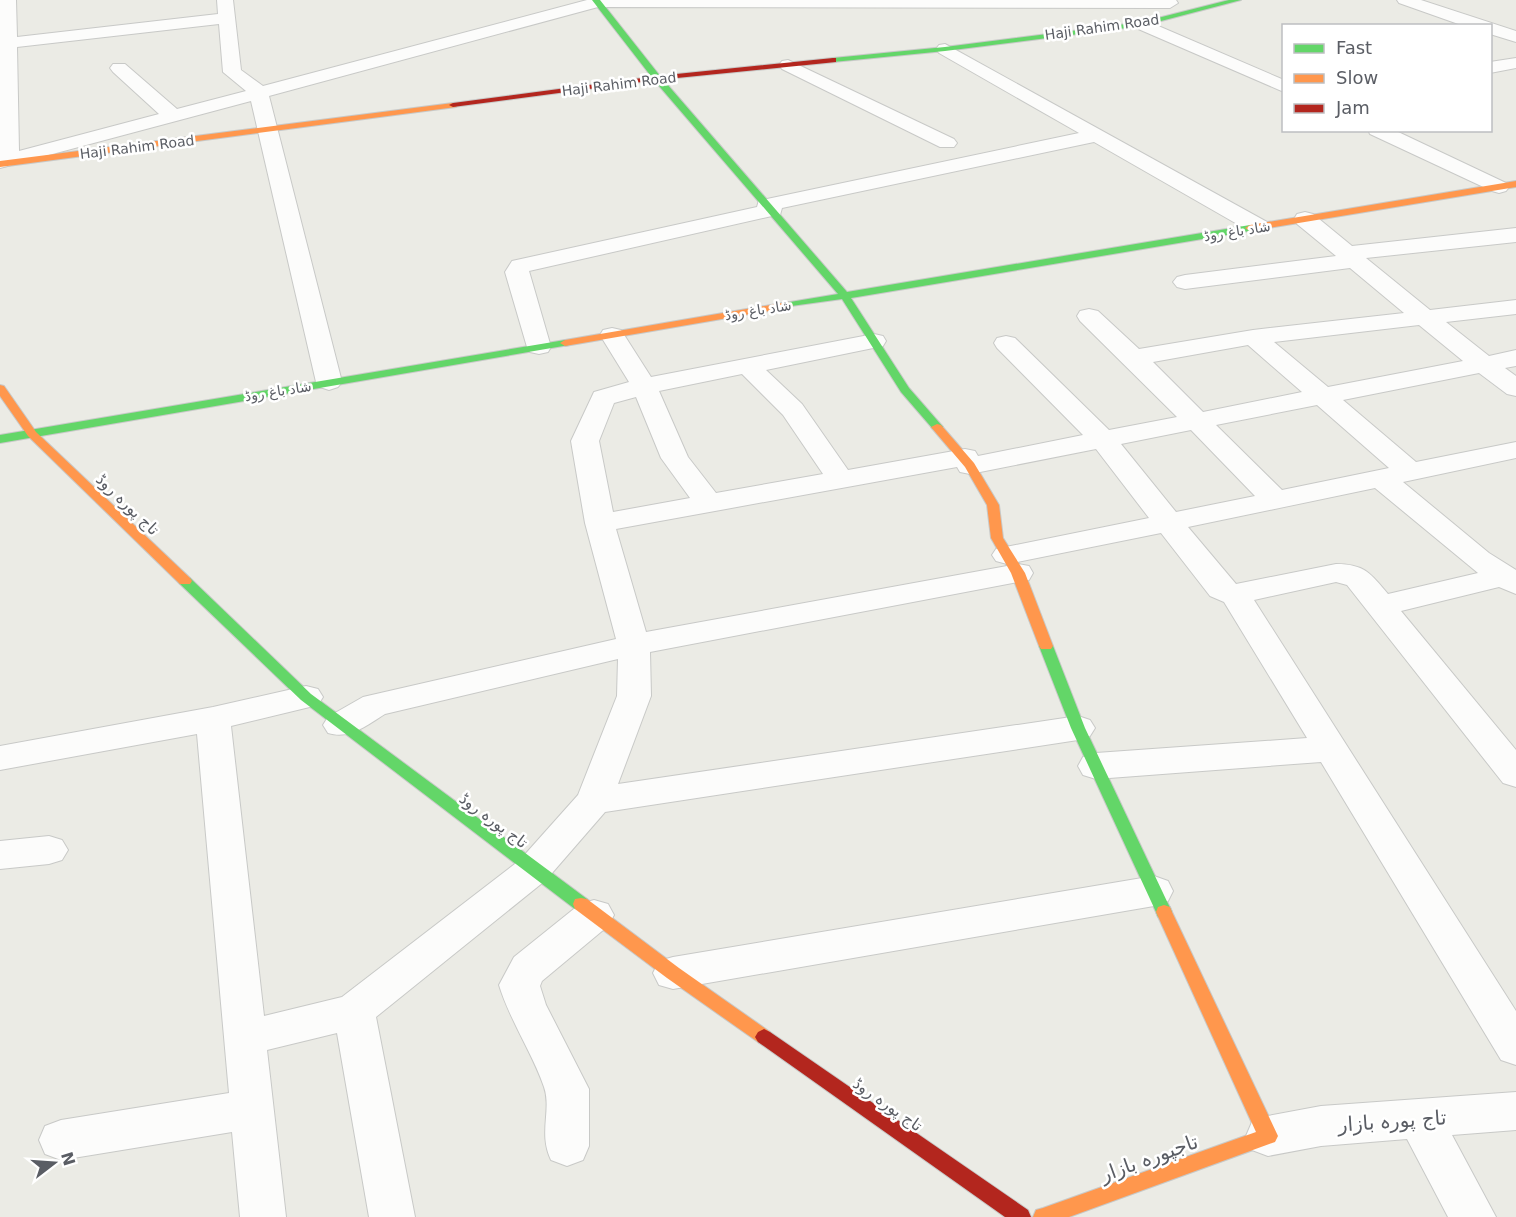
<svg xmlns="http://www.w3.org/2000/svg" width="1516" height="1217" font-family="'DejaVu Sans',Vazirmatn,sans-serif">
	<rect width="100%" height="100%" fill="#ebebe5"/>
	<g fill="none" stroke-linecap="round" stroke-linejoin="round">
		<defs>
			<path id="street" d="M 0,0 L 16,0 L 17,37 L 218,14 L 217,0 L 233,0 L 241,70 L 263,86 L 587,0 L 1176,0 L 1178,3 L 1170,8 L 598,7 L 269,96 L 342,382 L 338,387 L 329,390 L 320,387 L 316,382 L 251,101 L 0,168 ZM 219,24 L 223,72 L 246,91 L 177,109 L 125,64 L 113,64 L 110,68 L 113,72 L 159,114 L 19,151 L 17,47 Z
				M 1397,0 L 1421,0 L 1516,31 L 1516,42 L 1490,34 L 1490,26 L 1464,26 L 1399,3 Z
				M 1142,19 L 1284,80 L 1284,92 L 1136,28 L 1134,24 L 1136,20 Z
				M 945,44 L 1267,222 L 1270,227 L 1267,232 L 1259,234 L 1251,232 L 1094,142 L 782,208 L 780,215 L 772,216 L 529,271 L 551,347 L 548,352 L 539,354 L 530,352 L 527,347 L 505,272 L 512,261 L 757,207 L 759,200 L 767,199 L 1079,133 L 939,53 L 936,49 L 939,45 Z
				M 1516,58 L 1516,68 L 1490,73 L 1490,62 Z
				M 788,60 L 954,139 L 957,143 L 954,147 L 940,147 L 782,69 L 779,65 L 782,61 Z
				M 1368,130 L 1394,130 L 1506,183 L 1509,187 L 1506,191 L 1499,193 L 1492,191 L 1370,134 Z
				M 1305,212 L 1313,214 L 1352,246 L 1516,228 L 1516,242 L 1366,258 L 1430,310 L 1516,300 L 1516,314 L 1446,322 L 1489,356 L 1516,350 L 1516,366 L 1505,368 L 1516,376 L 1516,396 L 1507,394 L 1479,373 L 1343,400 L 1416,462 L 1516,442 L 1516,458 L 1403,482 L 1489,553 L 1516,570 L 1516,594 L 1499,587 L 1401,611 L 1516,750 L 1516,787 L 1503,783 L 1347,585 L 1336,582 L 1254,600 L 1516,1011 L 1516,1065 L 1501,1060 L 1321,762 L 1096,779 L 1083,775 L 1078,766 L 1083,757 L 1096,753 L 1307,738 L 1224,602 L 1210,596 L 1161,533 L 1007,564 L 996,561 L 992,555 L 996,549 L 1149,518 L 1096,449 L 970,474 L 960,472 L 957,467 L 616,529 L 646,632 L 1018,564 L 1029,566 L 1033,573 L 1029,580 L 1018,582 L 650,652 L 651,696 L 618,784 L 1078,716 L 1090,720 L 1095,728 L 1090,736 L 1078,740 L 605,812 L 546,880 L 376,1017 L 415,1217 L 369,1217 L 337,1033 L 267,1050 L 286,1217 L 240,1217 L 232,1132 L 61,1160 L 45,1154 L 39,1140 L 45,1126 L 61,1120 L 229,1093 L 197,734 L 0,770 L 0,746 L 213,707 L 306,686 L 318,689 L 323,697 L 318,705 L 231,726 L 264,1016 L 342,997 L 520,860 L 578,795 L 617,696 L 618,659 L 385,714 C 367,725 350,740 328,733 L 323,725 L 328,717 L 363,697 L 616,639 L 585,523 L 571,441 L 594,392 L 629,382 L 600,335 L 603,330 L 612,328 L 621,330 L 651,377 L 874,334 L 883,336 L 886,341 L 883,346 L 766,370 L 802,404 L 848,470 L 965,449 L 975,451 L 978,456 L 1083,435 L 997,348 L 994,343 L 997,338 L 1006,336 L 1015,338 L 1109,430 L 1177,417 L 1080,321 L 1077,316 L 1080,311 L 1089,309 L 1098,311 L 1139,349 L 1253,330 L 1404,313 L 1350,268 L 1185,289 L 1177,287 L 1173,282 L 1177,277 L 1185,275 L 1336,256 L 1297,224 L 1294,219 L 1297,214 ZM 1419,325 L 1463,361 L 1328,387 L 1274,342 ZM 1248,345 L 1302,392 L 1203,412 L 1153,362 ZM 742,374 L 783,415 L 823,474 L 716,493 L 688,457 L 659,391 ZM 636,397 L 661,458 L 690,498 L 613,512 L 599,441 L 614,403 ZM 1317,405 L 1389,468 L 1282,490 L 1216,425 ZM 1191,430 L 1255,496 L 1176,512 L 1121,444 ZM 1375,488 L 1478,573 L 1388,594 C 1371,574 1365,564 1336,564 L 1236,584 L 1188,527 Z
				M 49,836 L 62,840 L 68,850 L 62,860 L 49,864 L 0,869 L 0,841 Z
				M 1154,876 L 1168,881 L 1173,891 L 1168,901 L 1154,906 L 673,989 L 659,985 L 653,973 L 659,961 L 673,957 Z
				M 594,900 L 608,904 L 614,915 L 608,926 L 542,981 L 540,986 L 546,1005 L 589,1089 L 589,1146 L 583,1160 L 567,1166 L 551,1160 C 538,1133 552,1110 544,1087 C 532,1052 510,1021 499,985 L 514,957 L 580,904 Z
				M 1516,1092 L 1516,1130 L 1452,1135 L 1496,1217 L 1448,1217 L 1407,1139 L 1321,1146 L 1268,1156 L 1252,1150 L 1246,1136 L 1252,1122 L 1268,1116 L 1321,1106 Z"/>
			<path id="fast" d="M 592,0 L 600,0 L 660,76 L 847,292 L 1250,225 L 1255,228 L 1250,231 L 851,298 L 909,388 L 943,427 L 937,430 L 933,429 L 901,392 L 842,299 L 784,307 L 784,303 L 838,294 L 654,80 Z
				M 1229,0 L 1241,0 L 1142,26 L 945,51 L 833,62 L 829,60 L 833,58 L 945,47 L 1142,22 Z
				M 565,340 L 569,341 L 569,345 L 0,443 L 0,435 Z
				M 185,577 L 190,578 L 311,694 L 587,899 L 589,904 L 587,909 L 581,910 L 575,909 L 301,700 L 180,584 L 178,581 L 180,578 Z
				M 1046,641 L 1053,646 L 1085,728 L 1172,912 L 1170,917 L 1164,919 L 1158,917 L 1156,912 L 1071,728 L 1039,646 Z"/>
			<path id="slow" d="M 453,103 L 457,105 L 456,107 L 0,167 L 0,161 Z
				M 1516,181 L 1516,187 L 1250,231 L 1245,228 L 1250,225 Z
				M 788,302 L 793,305 L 792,307 L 565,346 L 560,343 L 565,340 Z
				M 0,385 L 4,386 L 36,432 L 190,578 L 192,581 L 190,584 L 180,584 L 28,436 L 0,396 Z
				M 937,424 L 941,425 L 974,463 L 999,505 L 1003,538 L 1025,573 L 1053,646 L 1051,649 L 1041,649 L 1039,646 L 1011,573 L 991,538 L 987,505 L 965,467 L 931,427 Z
				M 581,898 L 587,899 L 679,968 L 770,1032 L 773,1037 L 770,1042 L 764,1045 L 758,1042 L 667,978 L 575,909 L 573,904 L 575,899 Z
				M 1164,905 L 1170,907 L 1172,912 L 1278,1136 L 1275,1142 L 1069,1217 L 1033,1217 L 1036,1210 L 1043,1208 L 1256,1132 L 1156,912 L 1158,907 Z"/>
			<path id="jam" d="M 833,58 L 836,58 L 836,62 L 657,80 L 453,107 L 449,105 L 453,103 L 657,76 Z
				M 764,1029 L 770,1032 L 1028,1210 L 1031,1217 L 1005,1217 L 758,1042 L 755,1037 L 758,1032 Z"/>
		</defs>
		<use href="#street" stroke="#c8c9c7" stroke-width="2"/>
		<use href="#fast" stroke="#c8c9c8" stroke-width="2"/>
		<use href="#slow" stroke="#c8c9c8" stroke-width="2"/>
		<use href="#jam" stroke="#c8c9c8" stroke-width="2"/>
		<use href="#street" fill="#fcfcfb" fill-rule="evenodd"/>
		<use href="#fast" fill="#63d668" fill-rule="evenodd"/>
		<use href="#slow" fill="#ff974d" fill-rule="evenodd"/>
		<use href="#jam" fill="#b3261e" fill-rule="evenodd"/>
	</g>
	<g text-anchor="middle" stroke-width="5" stroke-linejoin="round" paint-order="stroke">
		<g font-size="14" fill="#5a5d64" stroke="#fff">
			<text transform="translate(1102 27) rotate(-8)" y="5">Haji Rahim Road</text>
			<text transform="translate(619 84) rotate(-7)" y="5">Haji Rahim Road</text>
			<text transform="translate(137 147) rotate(-7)" y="5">Haji Rahim Road</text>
			<text transform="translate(1237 231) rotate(-9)" y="5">شاد باغ روڈ</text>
			<text transform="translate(758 310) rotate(-9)" y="5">شاد باغ روڈ</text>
			<text transform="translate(278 391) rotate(-9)" y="5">شاد باغ روڈ</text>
		</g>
		<g font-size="16" fill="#5a5d64" stroke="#fff">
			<text transform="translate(128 504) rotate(44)" y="6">تاج پورہ روڈ</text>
			<text transform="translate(494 820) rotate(37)" y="6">تاج پورہ روڈ</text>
			<text transform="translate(888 1104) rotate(35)" y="6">تاج پورہ روڈ</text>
		</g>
		<g font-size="20" fill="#5a5d64" stroke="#fff">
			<text transform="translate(1392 1121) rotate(-4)" y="7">تاج پورہ بازار</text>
			<text transform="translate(1149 1158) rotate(-20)" y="7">تاجپورہ بازار</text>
		</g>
	</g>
	<rect x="1282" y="24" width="210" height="108" fill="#ffffff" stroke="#bdbec1" stroke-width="1.5"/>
	<rect x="1294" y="44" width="30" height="9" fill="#63d668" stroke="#bdbec1" stroke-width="1.5"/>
	<text x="1336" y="54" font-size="18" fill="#5a5d64">Fast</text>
	<rect x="1294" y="74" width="30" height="9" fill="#ff974d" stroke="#bdbec1" stroke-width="1.5"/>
	<text x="1336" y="84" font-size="18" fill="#5a5d64">Slow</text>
	<rect x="1294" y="104" width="30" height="9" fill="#b3261e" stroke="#bdbec1" stroke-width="1.5"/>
	<text x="1336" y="114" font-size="18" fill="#5a5d64">Jam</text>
	<g transform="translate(54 1163) rotate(73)" stroke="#ffffff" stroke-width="4.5" paint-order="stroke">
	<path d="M0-4.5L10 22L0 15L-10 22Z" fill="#5a5d64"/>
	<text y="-9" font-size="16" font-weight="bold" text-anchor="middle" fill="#5a5d64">N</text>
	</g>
</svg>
